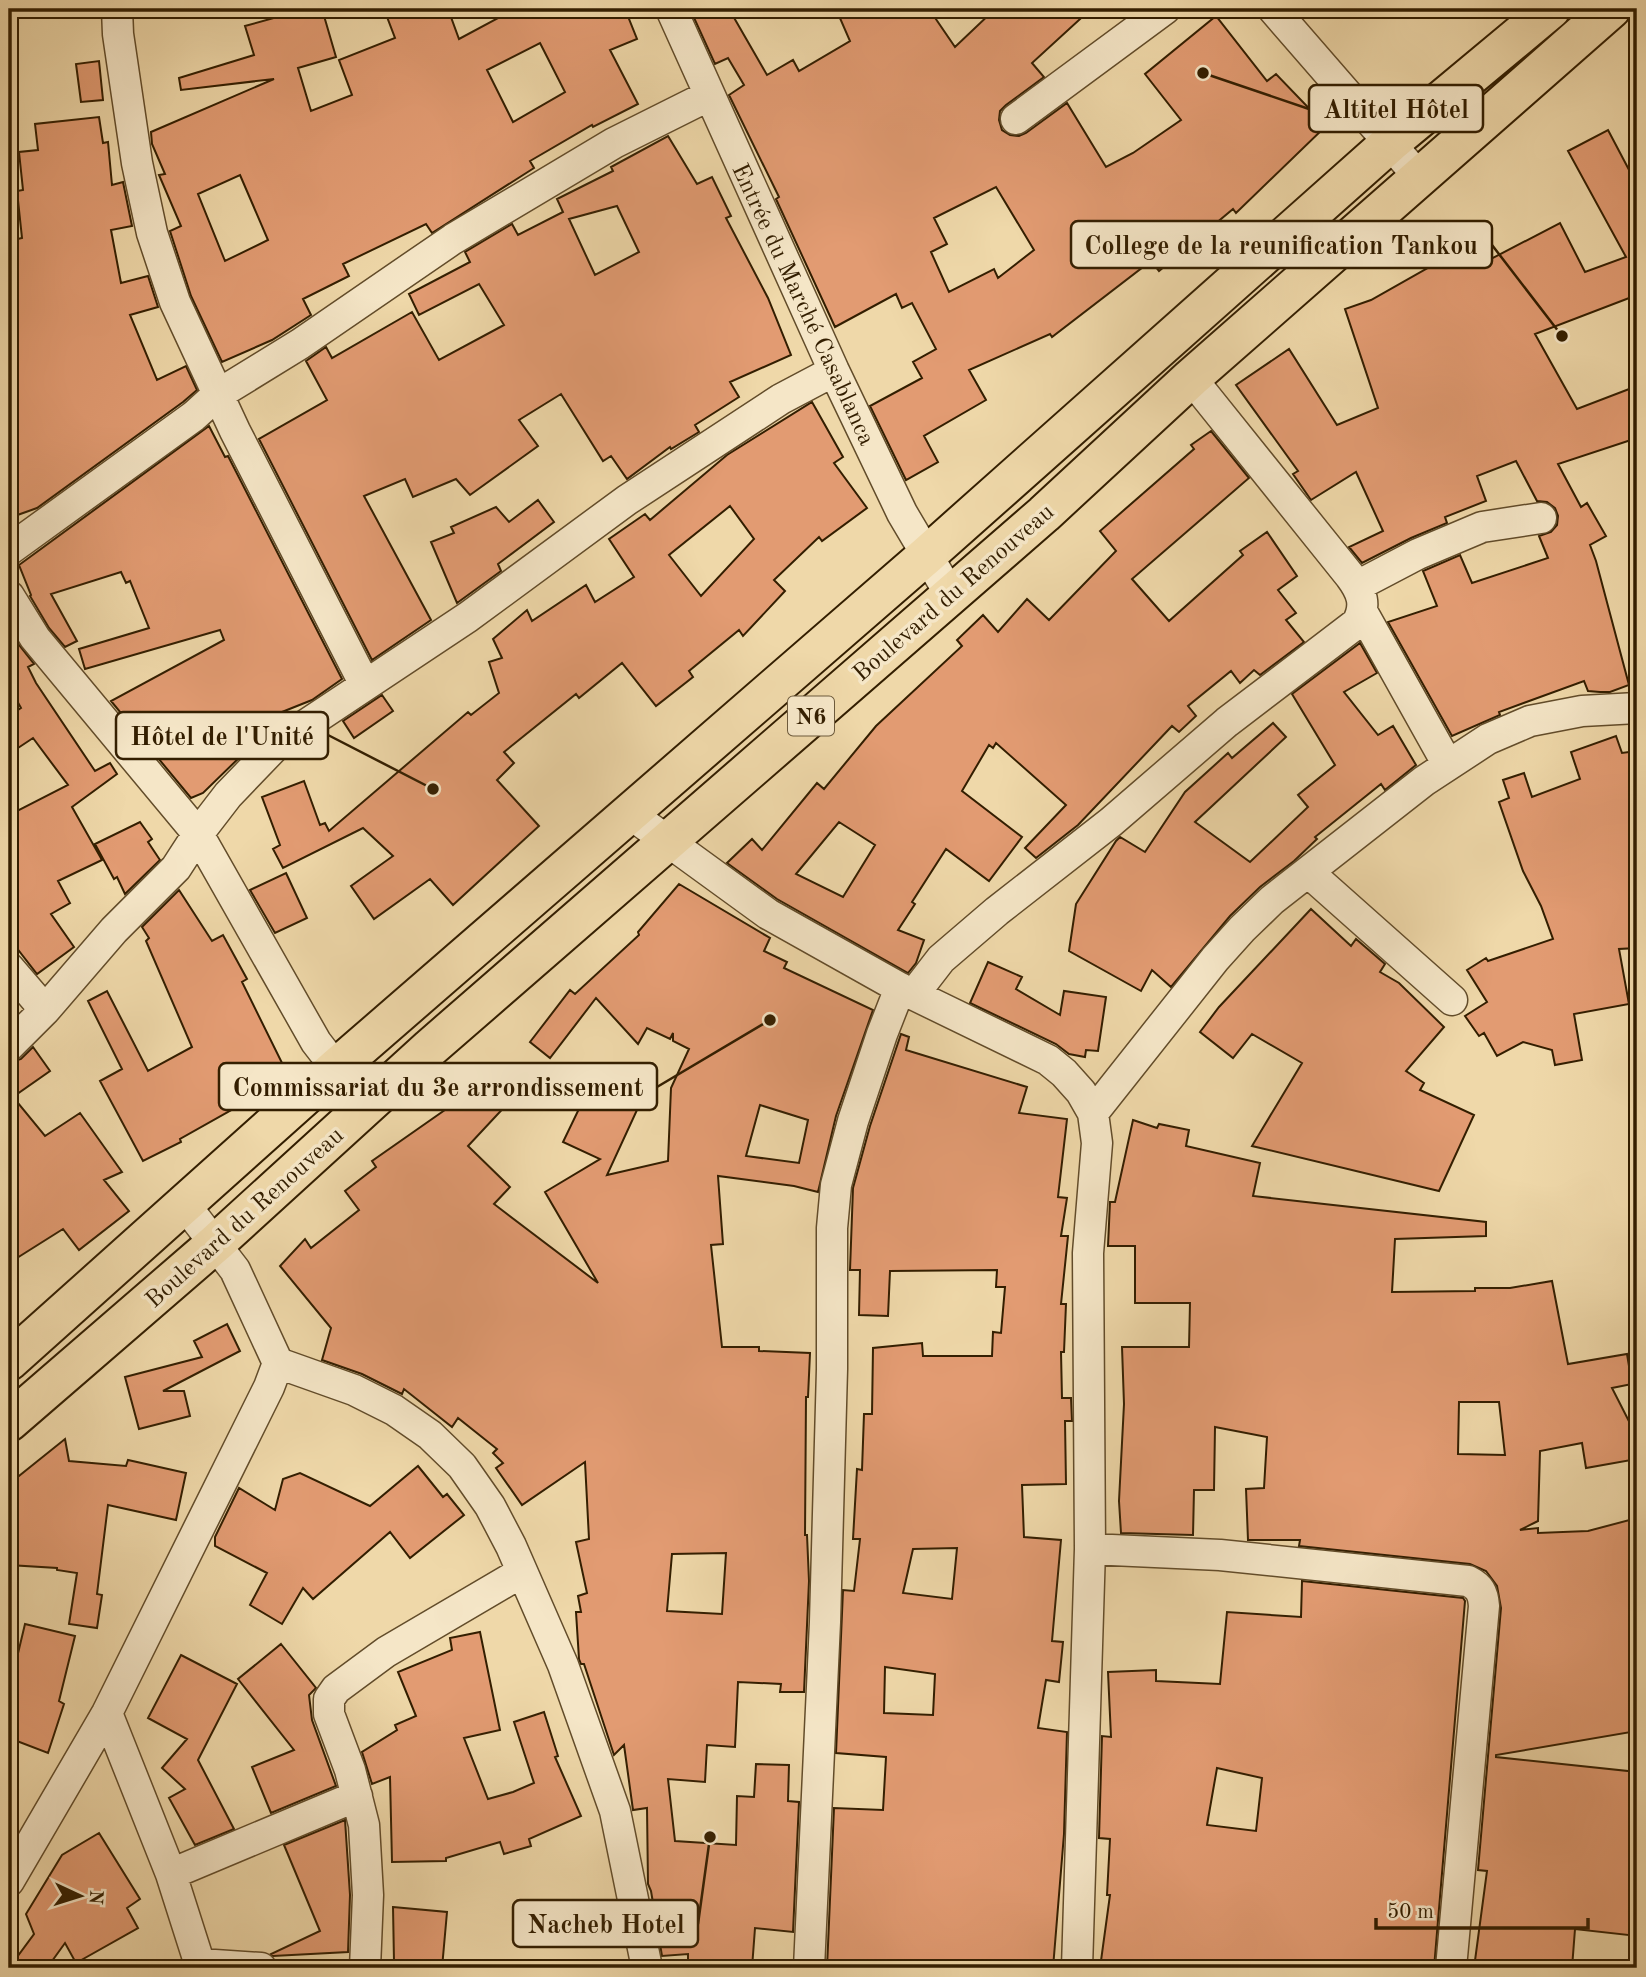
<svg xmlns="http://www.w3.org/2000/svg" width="1646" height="1977" font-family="'Old Standard TT',serif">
	<rect width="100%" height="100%" fill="#efd8a9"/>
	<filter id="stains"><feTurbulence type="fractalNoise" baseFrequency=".00286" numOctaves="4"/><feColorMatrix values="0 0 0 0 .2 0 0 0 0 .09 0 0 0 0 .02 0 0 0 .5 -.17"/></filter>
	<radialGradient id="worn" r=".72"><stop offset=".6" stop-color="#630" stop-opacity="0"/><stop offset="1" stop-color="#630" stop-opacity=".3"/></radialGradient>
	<path fill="#e29b72" stroke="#331e00" stroke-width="2" fill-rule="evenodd" d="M 306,9 L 322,9 L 336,57 L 298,68 L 311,111 L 352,95 L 339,60 L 395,38 L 384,9 L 448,9 L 459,39 L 515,9 L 522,16 L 537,9 L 625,9 L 637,39 L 610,50 L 638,104 L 593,127 L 592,125 L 530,161 L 534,168 L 432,233 L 426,224 L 343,264 L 349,276 L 303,299 L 311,315 L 272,340 L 222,362 L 191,296 L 170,231 L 181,226 L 159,175 L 165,174 L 152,144 L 151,132 L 274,79 L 181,90 L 179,78 L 254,55 L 245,26 ZM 540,43 L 565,92 L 513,122 L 487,70 ZM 240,175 L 268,240 L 225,261 L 198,194 Z
		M 690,9 L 729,9 L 767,75 L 793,60 L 799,71 L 850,41 L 836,9 L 929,9 L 955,47 L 995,9 L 1091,9 L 1032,63 L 1044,77 L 1006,105 L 1000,111 L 999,120 L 1002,130 L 1010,135 L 1019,136 L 1026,133 L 1067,103 L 1106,167 L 1133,153 L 1181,120 L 1145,74 L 1216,16 L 1267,81 L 1276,74 L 1326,126 L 1236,213 L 1233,209 L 1159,271 L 1151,261 L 1052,337 L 1050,334 L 969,370 L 986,400 L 924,436 L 938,462 L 906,480 L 870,406 L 922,378 L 913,362 L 936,349 L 912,303 L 902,308 L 896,294 L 835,327 L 776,199 L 779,197 L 729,95 L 744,85 L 728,58 L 715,64 ZM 996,187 L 1034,250 L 998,278 L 994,269 L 949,292 L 931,252 L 947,244 L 934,218 Z
		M 99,61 L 103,100 L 81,102 L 76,64 Z
		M 99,117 L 103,143 L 108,142 L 112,185 L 123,182 L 132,226 L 111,230 L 121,283 L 148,276 L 158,307 L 130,315 L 157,380 L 186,366 L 197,390 L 183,402 L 37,508 L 9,518 L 9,241 L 22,238 L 17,191 L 23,190 L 19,152 L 38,150 L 35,124 Z
		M 1608,130 L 1637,185 L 1637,295 L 1535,334 L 1577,409 L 1637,386 L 1637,438 L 1558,464 L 1581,507 L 1587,503 L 1606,536 L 1590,545 L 1596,561 L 1629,685 L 1610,692 L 1600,692 L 1588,691 L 1584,681 L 1499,712 L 1500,715 L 1452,736 L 1388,622 L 1437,606 L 1423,571 L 1460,555 L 1472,583 L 1548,558 L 1539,536 L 1551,532 L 1557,525 L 1558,516 L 1555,508 L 1547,502 L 1537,501 L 1516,461 L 1477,476 L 1486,501 L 1445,517 L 1447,523 L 1411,538 L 1362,563 L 1349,547 L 1383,531 L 1356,472 L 1311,500 L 1293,474 L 1298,471 L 1236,385 L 1289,349 L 1337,425 L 1378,408 L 1345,309 L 1371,300 L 1479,239 L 1489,260 L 1560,223 L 1585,272 L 1626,257 L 1568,151 Z
		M 668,136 L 697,184 L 712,177 L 731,216 L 726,218 L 768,298 L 791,355 L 730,382 L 739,397 L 695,425 L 699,432 L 671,449 L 670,447 L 627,479 L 611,456 L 603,461 L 561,394 L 519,420 L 538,446 L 470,495 L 456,479 L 413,497 L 405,479 L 364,496 L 431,620 L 372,660 L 259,439 L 327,400 L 306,361 L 326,347 L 332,358 L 412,312 L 439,360 L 504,325 L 479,284 L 419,315 L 409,294 L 470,262 L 465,252 L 512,224 L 518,235 L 563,212 L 557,199 L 613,171 L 611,167 ZM 617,206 L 639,252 L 595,275 L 569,219 Z
		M 812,402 L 843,457 L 834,463 L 867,508 L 822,541 L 819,537 L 774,580 L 785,591 L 743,636 L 739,630 L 689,671 L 693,677 L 656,706 L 622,663 L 579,698 L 576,694 L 504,752 L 514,763 L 497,780 L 539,826 L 453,905 L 430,879 L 374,919 L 351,886 L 393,856 L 363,828 L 283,868 L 273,849 L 280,845 L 262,797 L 304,781 L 320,825 L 325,823 L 329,831 L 468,712 L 471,715 L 499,693 L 489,662 L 502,658 L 493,639 L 527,610 L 532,621 L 586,585 L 595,602 L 634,577 L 609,539 L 645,514 L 650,520 L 727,455 ZM 730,506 L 754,539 L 701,596 L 669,555 Z
		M 209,426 L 225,457 L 228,456 L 342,679 L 312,700 L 252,724 L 255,732 L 236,742 L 243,754 L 203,793 L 191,798 L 111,701 L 224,640 L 220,630 L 85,669 L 79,649 L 149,628 L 130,581 L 126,583 L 121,572 L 51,594 L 77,641 L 65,647 L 49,628 L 30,596 L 31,595 L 19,565 Z
		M 1211,431 L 1249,478 L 1132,579 L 1169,621 L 1243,555 L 1240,551 L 1267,532 L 1297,576 L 1278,590 L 1296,613 L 1286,620 L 1304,642 L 1260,675 L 1254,670 L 1240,683 L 1231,671 L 1188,706 L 1196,716 L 1179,732 L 1172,726 L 1078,825 L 1036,858 L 1025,848 L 1066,805 L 996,743 L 993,748 L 989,745 L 962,791 L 1022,837 L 989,881 L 946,849 L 912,902 L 915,904 L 898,930 L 924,940 L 916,963 L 908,973 L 777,899 L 727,863 L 752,839 L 762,850 L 817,783 L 824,789 L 876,726 L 962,646 L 957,640 L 983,615 L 998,632 L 1027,599 L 1049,620 L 1116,551 L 1100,531 L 1194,449 L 1191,445 ZM 839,822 L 875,845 L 843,897 L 796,874 Z
		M 538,500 L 554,522 L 498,564 L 501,571 L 457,603 L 431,542 L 454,533 L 451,527 L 496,507 L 509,522 Z
		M 9,637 L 15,647 L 19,645 L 34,664 L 28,667 L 36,683 L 95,771 L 110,763 L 117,774 L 72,807 L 102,860 L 58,881 L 70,903 L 51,914 L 74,947 L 37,974 L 9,938 L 9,815 L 68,785 L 33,738 L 9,754 L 9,716 L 21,708 L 11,690 L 9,691 Z
		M 1360,643 L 1377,673 L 1344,692 L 1378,735 L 1393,726 L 1416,765 L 1385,790 L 1381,784 L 1315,837 L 1317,839 L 1294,861 L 1260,887 L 1230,916 L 1171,987 L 1152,970 L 1141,991 L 1069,951 L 1076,904 L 1116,841 L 1120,837 L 1145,852 L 1185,792 L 1228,753 L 1232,758 L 1273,723 L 1286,737 L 1195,822 L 1250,862 L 1308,807 L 1298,795 L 1335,765 L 1292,694 Z
		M 382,695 L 393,711 L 354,738 L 343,721 Z
		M 1616,736 L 1622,753 L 1637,751 L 1637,948 L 1619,949 L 1629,1004 L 1574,1014 L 1582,1060 L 1555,1065 L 1552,1050 L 1523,1042 L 1497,1056 L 1484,1033 L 1479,1036 L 1465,1016 L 1487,1002 L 1467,970 L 1486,958 L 1488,961 L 1553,939 L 1541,906 L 1523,871 L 1499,802 L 1509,798 L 1503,780 L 1524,773 L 1532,797 L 1580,779 L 1571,752 Z
		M 140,822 L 152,839 L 148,842 L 160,860 L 125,894 L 117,877 L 114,879 L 95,844 Z
		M 286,873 L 307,918 L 275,933 L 250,890 Z
		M 679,884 L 770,938 L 764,951 L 787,962 L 784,968 L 873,1010 L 836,1116 L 818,1192 L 794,1186 L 718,1176 L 723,1244 L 711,1245 L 722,1347 L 759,1347 L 759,1351 L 810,1353 L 808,1397 L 806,1397 L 805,1535 L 807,1535 L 809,1581 L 804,1692 L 780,1692 L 781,1684 L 738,1682 L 735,1747 L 707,1745 L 705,1782 L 668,1779 L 675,1841 L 736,1845 L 737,1796 L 754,1797 L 756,1764 L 789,1765 L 788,1801 L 799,1802 L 793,1932 L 755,1928 L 752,1968 L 688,1968 L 688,1954 L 662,1956 L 651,1891 L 648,1884 L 647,1808 L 633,1810 L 624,1745 L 614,1755 L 584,1664 L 581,1664 L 579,1659 L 576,1612 L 581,1612 L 578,1596 L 587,1593 L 576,1542 L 589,1539 L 585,1462 L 522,1505 L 496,1468 L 503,1463 L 493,1453 L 497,1449 L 458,1418 L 452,1427 L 404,1389 L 402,1394 L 362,1374 L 322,1360 L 331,1328 L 280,1266 L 305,1239 L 311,1248 L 359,1210 L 345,1191 L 376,1167 L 372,1161 L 462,1098 L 456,1088 L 491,1073 L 511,1100 L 468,1146 L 510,1187 L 494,1204 L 598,1283 L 545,1192 L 600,1159 L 563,1142 L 589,1088 L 637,1110 L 607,1175 L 668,1161 L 671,1088 L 689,1049 L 673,1041 L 673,1033 L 670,1039 L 647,1028 L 638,1044 L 596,998 L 550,1058 L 530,1042 L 570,990 L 575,994 L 639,935 L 638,932 ZM 760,1105 L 808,1120 L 799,1163 L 746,1156 ZM 726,1553 L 722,1614 L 667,1611 L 672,1554 Z
		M 179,890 L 212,941 L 223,935 L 247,979 L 242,982 L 286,1071 L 228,1100 L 233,1109 L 180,1139 L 181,1142 L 143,1161 L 100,1081 L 122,1069 L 88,1001 L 107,991 L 148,1071 L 192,1047 L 146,941 L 149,938 L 142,927 Z
		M 1311,909 L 1351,946 L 1356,939 L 1385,964 L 1380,972 L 1399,983 L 1444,1027 L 1406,1071 L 1424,1083 L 1420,1090 L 1474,1115 L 1439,1191 L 1252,1146 L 1302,1063 L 1252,1034 L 1233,1058 L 1200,1032 L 1219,1007 Z
		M 988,962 L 1022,977 L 1016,989 L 1060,1015 L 1064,991 L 1106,997 L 1098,1051 L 1086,1050 L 1085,1057 L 1069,1054 L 1056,1044 L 970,1003 Z
		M 901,1034 L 909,1037 L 906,1050 L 1027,1087 L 1019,1113 L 1067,1119 L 1058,1197 L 1067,1198 L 1061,1236 L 1068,1236 L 1061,1304 L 1066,1304 L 1064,1352 L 1061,1352 L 1062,1398 L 1071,1398 L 1072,1421 L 1065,1421 L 1066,1484 L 1022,1485 L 1024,1537 L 1061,1540 L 1052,1641 L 1063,1642 L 1059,1682 L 1046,1680 L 1038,1728 L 1067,1732 L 1064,1834 L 1053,1968 L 907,1968 L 866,1964 L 865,1968 L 827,1968 L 834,1808 L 883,1810 L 886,1757 L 836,1753 L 843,1590 L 854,1591 L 860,1539 L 853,1539 L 857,1469 L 862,1470 L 864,1414 L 872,1414 L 873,1348 L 922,1343 L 923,1356 L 992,1356 L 993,1332 L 1001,1333 L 1005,1287 L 996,1287 L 997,1270 L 890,1271 L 888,1316 L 859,1315 L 860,1270 L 850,1270 L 853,1188 L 870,1126 ZM 957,1548 L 952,1599 L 903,1593 L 913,1549 ZM 885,1667 L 935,1674 L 933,1715 L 884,1713 Z
		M 33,1047 L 50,1071 L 13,1097 L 45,1136 L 80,1113 L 122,1172 L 104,1180 L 129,1211 L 79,1250 L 63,1229 L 9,1263 L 9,1063 L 21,1059 Z
		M 1133,1120 L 1157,1128 L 1159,1124 L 1189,1130 L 1186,1146 L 1260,1163 L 1253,1196 L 1486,1222 L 1486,1236 L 1395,1239 L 1392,1292 L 1475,1291 L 1475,1288 L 1510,1288 L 1552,1281 L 1568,1364 L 1627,1354 L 1632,1384 L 1612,1388 L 1637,1437 L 1637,1459 L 1586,1468 L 1582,1443 L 1540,1451 L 1538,1521 L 1520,1530 L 1538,1528 L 1538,1533 L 1588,1531 L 1637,1518 L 1637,1624 L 1632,1625 L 1637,1645 L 1637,1731 L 1496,1755 L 1496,1757 L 1637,1772 L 1637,1936 L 1575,1929 L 1572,1968 L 1474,1968 L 1487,1871 L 1478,1870 L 1501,1608 L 1497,1586 L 1486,1571 L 1470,1564 L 1299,1546 L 1300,1540 L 1248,1540 L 1246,1489 L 1264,1488 L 1267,1437 L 1215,1427 L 1214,1490 L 1194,1490 L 1193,1535 L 1121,1533 L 1119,1501 L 1124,1404 L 1122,1347 L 1189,1347 L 1190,1303 L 1135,1303 L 1135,1246 L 1108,1246 L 1110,1202 L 1115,1202 ZM 1459,1402 L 1499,1402 L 1505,1455 L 1458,1454 Z
		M 227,1324 L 240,1351 L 163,1391 L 184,1391 L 190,1416 L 139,1429 L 125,1377 L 202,1357 L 194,1341 Z
		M 65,1439 L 69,1461 L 126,1466 L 128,1460 L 186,1473 L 176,1520 L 108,1505 L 97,1594 L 102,1595 L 97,1628 L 69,1624 L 77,1573 L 57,1570 L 57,1568 L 9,1565 L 9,1484 Z
		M 418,1466 L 443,1497 L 447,1494 L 464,1515 L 410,1558 L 390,1532 L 313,1599 L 303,1588 L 282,1624 L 250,1605 L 267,1573 L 215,1546 L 215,1537 L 239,1488 L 275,1510 L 283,1479 L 300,1473 L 370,1506 Z
		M 1302,1581 L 1463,1598 L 1465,1601 L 1434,1968 L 1100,1968 L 1110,1895 L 1107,1895 L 1110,1839 L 1099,1838 L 1102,1736 L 1111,1737 L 1108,1672 L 1156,1670 L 1156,1681 L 1220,1684 L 1227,1612 L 1301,1617 ZM 1217,1768 L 1262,1778 L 1256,1831 L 1207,1825 Z
		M 25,1624 L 75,1636 L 59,1701 L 64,1704 L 48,1753 L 9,1738 L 9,1691 Z
		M 480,1632 L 500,1730 L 464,1738 L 488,1799 L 513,1792 L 534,1783 L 514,1722 L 544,1712 L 558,1756 L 555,1757 L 581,1816 L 529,1839 L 531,1846 L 504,1854 L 500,1842 L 446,1858 L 446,1861 L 392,1862 L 390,1777 L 372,1784 L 362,1752 L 397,1730 L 395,1725 L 416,1716 L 398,1672 L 452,1650 L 450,1638 Z
		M 281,1644 L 316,1688 L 309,1695 L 312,1720 L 336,1786 L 271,1813 L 252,1767 L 294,1750 L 238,1679 Z
		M 181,1655 L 237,1684 L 198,1760 L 234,1829 L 195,1845 L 169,1798 L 185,1789 L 162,1768 L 187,1739 L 148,1718 Z
		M 345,1820 L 350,1895 L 348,1952 L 273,1956 L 271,1954 L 320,1931 L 284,1845 Z
		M 99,1833 L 140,1899 L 127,1908 L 138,1928 L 76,1963 L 65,1943 L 47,1968 L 9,1968 L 34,1934 L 26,1914 L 62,1855 Z
		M 393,1907 L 447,1912 L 442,1968 L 412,1968 L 412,1963 L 394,1961 Z"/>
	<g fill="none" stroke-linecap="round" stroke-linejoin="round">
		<defs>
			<path id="minor" d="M 117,9 L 118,34 L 137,163 L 152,233 L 175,302 L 235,431 L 365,685
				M 671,9 L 834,371 L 902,513 L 950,594
				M 1273,9 L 1419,177
				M 1016,119 L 1165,9
				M 9,550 L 194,416 L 217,395 L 300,344 L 453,239 L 614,143 L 708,96
				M 1357,586 L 1418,554 L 1482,527 L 1541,518
				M 9,596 L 35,638 L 198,834 L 316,1042 L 366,1107
				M 1363,613 L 1448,765
				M 629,813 L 768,914 L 900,988 L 1048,1060 L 1064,1073 L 1081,1092 L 1093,1113 L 1097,1143 L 1088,1253 L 1090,1549 L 1077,1968
				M 1308,872 L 1452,1000
				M 9,968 L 45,1010
				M 914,994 L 941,959 L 997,911 L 1111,822 L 1227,722 L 1357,623 C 1367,605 1362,592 1350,576 L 1191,378
				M 9,1046 L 45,1010 L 114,930 L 176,868 L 198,834 L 228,795 L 277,744 L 468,617 L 627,500 L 781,399 L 834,371
				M 1093,1113 L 1215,959 L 1242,929 L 1272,900 L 1424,781 L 1488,739 L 1530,721 L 1582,711 L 1637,708
				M 278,1363 L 354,1390 L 394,1410 L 430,1435 L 462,1466 L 490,1506 L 511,1546 L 563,1665 L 615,1811 L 647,1968
				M 1090,1549 L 1220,1555 L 1468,1581 C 1480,1587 1483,1593 1484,1606 L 1451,1968
				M 107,1713 L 171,1874 L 201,1968
				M 171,1874 L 357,1796
				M 9,1881 L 107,1713 L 269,1387 L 278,1363 L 235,1270 L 185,1205
				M 200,1964 L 261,1968
				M 365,1968 L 368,1895 L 364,1825 L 350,1770 L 329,1714 L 329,1699 L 336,1689 L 386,1652 L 522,1572
				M 809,1968 L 825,1622 L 832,1369 L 832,1228 L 836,1185 L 853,1121 L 882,1034 L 900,988"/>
			<path id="trunk" d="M 9,1361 L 335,1069 L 927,555 L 1390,143 L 1551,9
				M 9,1422 L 216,1243 L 430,1048 L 1044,514 L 1191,378 L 1611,9"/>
		</defs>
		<use href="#minor" stroke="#624c2a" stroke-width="33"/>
		<use href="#trunk" stroke="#331e00" stroke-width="42"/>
		<use href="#minor" stroke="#f5e6c7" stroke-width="30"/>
		<use href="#trunk" stroke="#efd8a9" stroke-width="38"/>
	</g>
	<g text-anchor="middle" stroke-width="7" stroke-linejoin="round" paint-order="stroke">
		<rect fill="#f5e6c7" stroke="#6d5a3c" stroke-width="2" x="788" y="696.5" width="46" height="39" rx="5"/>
		<g font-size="23" font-weight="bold" fill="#331e00">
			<text x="811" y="724">N6</text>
		</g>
		<g font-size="24" fill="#331e00" stroke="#f5e6c7">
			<text transform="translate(804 304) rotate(65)" y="8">Entrée du Marché Casablanca</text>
			<text transform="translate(953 592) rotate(-41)" y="8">Boulevard du Renouveau</text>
			<text transform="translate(244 1217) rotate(-42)" y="8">Boulevard du Renouveau</text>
		</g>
	</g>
	<path fill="none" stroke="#331e00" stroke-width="2.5" d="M1203 73L1309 109M1562 336L1492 245M433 789L328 735M770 1020L657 1087M710 1837L698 1924"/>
	<g fill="#331e00" stroke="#f5e6c7" stroke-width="2.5">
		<circle cx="1203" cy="73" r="7"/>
		<circle cx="1562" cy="336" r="7"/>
		<circle cx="433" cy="789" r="7"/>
		<circle cx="770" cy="1020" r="7"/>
		<circle cx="710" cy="1837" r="7"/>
	</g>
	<g fill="#f5e6c7" stroke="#331e00" stroke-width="2.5">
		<rect x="1309" y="85" width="174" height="47" rx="7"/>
		<rect x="1071" y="221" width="421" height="47" rx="7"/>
		<rect x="116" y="712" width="212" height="47" rx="7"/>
		<rect x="219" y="1063" width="438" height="47" rx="7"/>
		<rect x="513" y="1900" width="185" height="47" rx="7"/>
	</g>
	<g font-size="26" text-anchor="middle" font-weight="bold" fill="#331e00">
		<text x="1396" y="118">Altitel Hôtel</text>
		<text x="1281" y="254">College de la reunification Tankou</text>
		<text x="222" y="745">Hôtel de l'Unité</text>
		<text x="438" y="1096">Commissariat du 3e arrondissement</text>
		<text x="606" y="1933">Nacheb Hotel</text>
	</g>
	<rect width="1646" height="1977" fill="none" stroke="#efd8a9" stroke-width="35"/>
	<rect x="10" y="10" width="1625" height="1956" fill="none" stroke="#331e00" stroke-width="3.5"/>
	<rect x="18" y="18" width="1611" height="1942" fill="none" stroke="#331e00" stroke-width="2"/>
	<g transform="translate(80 1896) rotate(94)" stroke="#f5e6c7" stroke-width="5" paint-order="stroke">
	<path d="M0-5L12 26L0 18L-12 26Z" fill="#331e00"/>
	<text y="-10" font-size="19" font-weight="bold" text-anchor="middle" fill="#331e00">N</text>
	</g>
	<path d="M1376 1918v10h212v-10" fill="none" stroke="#331e00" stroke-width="3.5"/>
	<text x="1387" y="1918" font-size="21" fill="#331e00" stroke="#f5e6c7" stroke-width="5" paint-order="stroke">50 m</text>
	<rect width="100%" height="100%" filter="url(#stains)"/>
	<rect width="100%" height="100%" fill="url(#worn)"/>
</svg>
